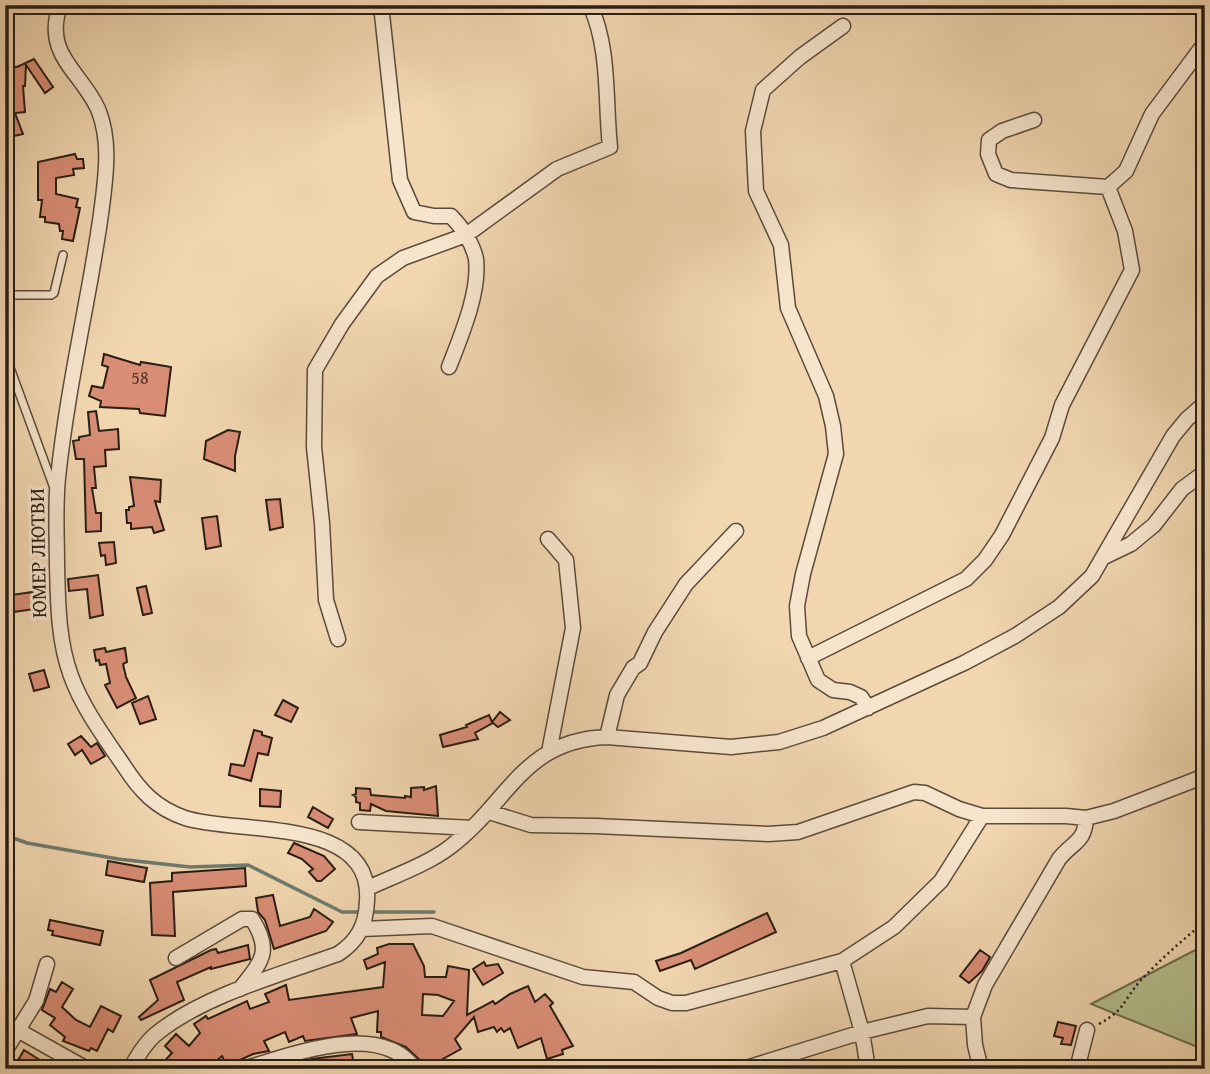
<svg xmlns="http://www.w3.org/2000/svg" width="1210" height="1074" font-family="'Gentium Book Plus',serif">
	<rect width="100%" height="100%" fill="#f1d6b0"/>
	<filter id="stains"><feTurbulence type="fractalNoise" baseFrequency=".00286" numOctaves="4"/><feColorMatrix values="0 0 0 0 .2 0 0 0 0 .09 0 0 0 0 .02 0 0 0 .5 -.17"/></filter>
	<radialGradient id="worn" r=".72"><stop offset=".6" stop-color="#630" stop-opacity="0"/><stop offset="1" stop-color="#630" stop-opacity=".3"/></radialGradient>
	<path fill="#b5bf8f" stroke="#6f6e52" stroke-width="2" d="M 1205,945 L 1205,1050 L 1091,1004 Z"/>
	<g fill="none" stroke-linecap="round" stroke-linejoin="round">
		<path stroke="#6d7b6d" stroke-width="3.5" d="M 5,835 L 27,843 L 118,859 L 190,867 L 248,865 L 342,912 L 362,912
			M 370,912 L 434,912"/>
	</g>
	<path fill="#d98d76" stroke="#291d14" stroke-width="2" fill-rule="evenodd" d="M 34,59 L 53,87 L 45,93 L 26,65 L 25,86 L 23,86 L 25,112 L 15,113 L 23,134 L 9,137 L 5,121 L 5,66 L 17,67 Z
		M 75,154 L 77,159 L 83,159 L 84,168 L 73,169 L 74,175 L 56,178 L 56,194 L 78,199 L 76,207 L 80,208 L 73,241 L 62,239 L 63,231 L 60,231 L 59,224 L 45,222 L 45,217 L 40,217 L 42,200 L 38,200 L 38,162 Z
		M 104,354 L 140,365 L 141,362 L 171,367 L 165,416 L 140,413 L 139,409 L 100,407 L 101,401 L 89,396 L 92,386 L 103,388 L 108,367 L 102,365 Z
		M 96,411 L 99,431 L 118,429 L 119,449 L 105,450 L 106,466 L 94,467 L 96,488 L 92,488 L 96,513 L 101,513 L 101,531 L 86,532 L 84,459 L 76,459 L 73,441 L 79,440 L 79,437 L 90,435 L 88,412 Z
		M 228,430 L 240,432 L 235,456 L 235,471 L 204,459 L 206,441 Z
		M 130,477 L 161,480 L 160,502 L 155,501 L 164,530 L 154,533 L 152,527 L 131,529 L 131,523 L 127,523 L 126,510 L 129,510 L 129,507 L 134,506 Z
		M 280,499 L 283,527 L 270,530 L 266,500 Z
		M 217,516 L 221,546 L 206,549 L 202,518 Z
		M 114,542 L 116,563 L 106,565 L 105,555 L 101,556 L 99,543 Z
		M 98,575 L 103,615 L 90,618 L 87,589 L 69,591 L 68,579 Z
		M 146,586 L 152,613 L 143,615 L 137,588 Z
		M 33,592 L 35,609 L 13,612 L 11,595 Z
		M 105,648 L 106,652 L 125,648 L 127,662 L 123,664 L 126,677 L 136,698 L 117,708 L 105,685 L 110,683 L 106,664 L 100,665 L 99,660 L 96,661 L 94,650 Z
		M 44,670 L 49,687 L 34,691 L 29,674 Z
		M 148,696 L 156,719 L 140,724 L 132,703 Z
		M 283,700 L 298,708 L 291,722 L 275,715 Z
		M 500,712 L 510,720 L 498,727 L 493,723 L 475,733 L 478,739 L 443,747 L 440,735 L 467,727 L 466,725 L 489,715 L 492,722 Z
		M 254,730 L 262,732 L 262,735 L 272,738 L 268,755 L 258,753 L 251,781 L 229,775 L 231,764 L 244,766 Z
		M 81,736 L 91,747 L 97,743 L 105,756 L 91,764 L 82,750 L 75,755 L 68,744 Z
		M 436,786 L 438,816 L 386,811 L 371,804 L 370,811 L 360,810 L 360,803 L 356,802 L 356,797 L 353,795 L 356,794 L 356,788 L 370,789 L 371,795 L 405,798 L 405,796 L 411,797 L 411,788 L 424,787 L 424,790 Z
		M 260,789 L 281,791 L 280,807 L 260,806 Z
		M 313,807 L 333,819 L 328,828 L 308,817 Z
		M 294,843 L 324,856 L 335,869 L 321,881 L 317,881 L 309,872 L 313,869 L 302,859 L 288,853 Z
		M 108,861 L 147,868 L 144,882 L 106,875 Z
		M 245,868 L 246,886 L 173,892 L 175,936 L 152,935 L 150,883 L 172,881 L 172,873 Z
		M 273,895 L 280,926 L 310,917 L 314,909 L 333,922 L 326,931 L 274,949 L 265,920 L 258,912 L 256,898 Z
		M 767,913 L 776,932 L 695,969 L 691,960 L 660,971 L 656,961 L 681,953 Z
		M 50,920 L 103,931 L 100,945 L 52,935 L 53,931 L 48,930 Z
		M 389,944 L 413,944 L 424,966 L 425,977 L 446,977 L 448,966 L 469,970 L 467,1015 L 493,1001 L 495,1004 L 510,994 L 528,986 L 535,1002 L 545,994 L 553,1003 L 550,1006 L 573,1046 L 562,1050 L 563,1054 L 547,1059 L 541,1038 L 518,1048 L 510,1028 L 504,1032 L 501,1028 L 497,1032 L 494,1027 L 478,1032 L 474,1017 L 455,1039 L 461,1049 L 443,1059 L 448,1069 L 424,1069 L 422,1062 L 406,1047 L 381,1037 L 381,1032 L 377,1032 L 378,1011 L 351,1018 L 357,1034 L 305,1041 L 303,1036 L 289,1042 L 285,1032 L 264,1041 L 269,1051 L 253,1054 L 227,1066 L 222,1056 L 207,1069 L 157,1069 L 172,1053 L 165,1046 L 176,1034 L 189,1046 L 200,1033 L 194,1024 L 206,1016 L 208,1019 L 247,1001 L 250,1009 L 269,1002 L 265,994 L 286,985 L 289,1000 L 383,987 L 385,962 L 367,969 L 364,960 L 378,954 L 377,948 ZM 423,994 L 438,995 L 454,1001 L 443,1016 L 422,1015 Z
		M 248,945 L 250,959 L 211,969 L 211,967 L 177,982 L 184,1000 L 141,1020 L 139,1017 L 158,1000 L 150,980 L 211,950 L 216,949 L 218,953 Z
		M 980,950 L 990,957 L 982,971 L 969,983 L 960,976 Z
		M 484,962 L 486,966 L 498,964 L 503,973 L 483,985 L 473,969 Z
		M 62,982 L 73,989 L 62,1007 L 76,1020 L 90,1027 L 101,1006 L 121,1016 L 113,1032 L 108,1029 L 97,1051 L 91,1048 L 89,1051 L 63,1041 L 65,1037 L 50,1025 L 55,1018 L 42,1010 L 50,989 L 56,992 Z
		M 1058,1022 L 1076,1026 L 1071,1045 L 1061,1044 L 1063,1038 L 1054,1036 Z
		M 24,1050 L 40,1060 L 35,1069 L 13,1069 Z
		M 352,1054 L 354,1065 L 326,1069 L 288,1069 L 296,1063 L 311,1059 Z"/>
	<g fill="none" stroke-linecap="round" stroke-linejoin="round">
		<defs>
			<path id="service" d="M 5,295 L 51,295 L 54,293 L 63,255
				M 5,354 L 54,488"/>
			<path id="minor" d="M 60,5 C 43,55 80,70 98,109 C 105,126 107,148 106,166 C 104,204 97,240 91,276 C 79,343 65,410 58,478 C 55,507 57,537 57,566 C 58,602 58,641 71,676 C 82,707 105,738 124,766 C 140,791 156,808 185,818 C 237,835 373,815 367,901 C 366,925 358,941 338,954 C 282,974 202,996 156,1034 C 145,1043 137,1057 130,1069
				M 381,5 L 400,180 L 414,212 L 434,216 L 451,216 C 462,227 473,244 476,259 C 480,292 461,336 449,367
				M 843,26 L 800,57 L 763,90 L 753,131 L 756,191 L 781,245 L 788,308 L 826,396 L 833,426 L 836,454 L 803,574 L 797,606 L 799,636 L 818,680 L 833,690 L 850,692 L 861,697 L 868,708
				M 1034,120 L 1002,131 L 989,140 L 988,154 L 996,174 L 1011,180 L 1108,187 L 1126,171 L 1152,114 L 1205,43
				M 548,539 L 566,560 L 573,628 L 549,752
				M 1104,557 L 1131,544 L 1154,525 L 1182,489 L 1205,472
				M 338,639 L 326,600 L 322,523 L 314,447 L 315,370 L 342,324 L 377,276 L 403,258 L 466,235 L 557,169 L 610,147 C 605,100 610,48 590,5
				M 808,658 L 966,579 L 985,560 L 1002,535 L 1052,438 L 1062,405 L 1132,270 L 1125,231 L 1108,187
				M 607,737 L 617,695 L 633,668 L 640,663 L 655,632 L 686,584 L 736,531
				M 489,812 L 531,825 L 596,826 L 768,834 L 798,832 L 914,792 L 925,793 L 959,809 L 982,816 L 1066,816 L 1086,818 L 1114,811 L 1205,776
				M 359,822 L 472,828
				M 368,888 C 394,876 428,864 450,847 C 509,803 522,740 607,737 L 731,747 L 779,742 L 823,728 L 964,663 L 1015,636 L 1059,607 L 1092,576 L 1173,436 L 1187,419 L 1205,403
				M 362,929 L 432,926 L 583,977 L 634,982 L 658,998 L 672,1003 L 686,1003 L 842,961 L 894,927 L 941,881 L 982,816
				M 176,958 L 242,919 L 252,919 C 273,952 261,962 240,989
				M 842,961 L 862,1032 L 868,1069
				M 5,1023 L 87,1069
				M 5,1051 L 36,1001 L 47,964
				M 243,1069 C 289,1056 380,1019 415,1069
				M 743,1069 L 862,1032 L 928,1016 L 973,1017
				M 981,1069 L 975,1045 L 973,1017 L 985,985 L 1059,859 C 1072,842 1085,843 1086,818
				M 1077,1069 L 1087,1030"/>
		</defs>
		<use href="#service" stroke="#5b4b3b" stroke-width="10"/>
		<use href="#minor" stroke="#5b4b3b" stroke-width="17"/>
		<path stroke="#291d14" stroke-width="2.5" stroke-dasharray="2 3.5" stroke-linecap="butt" d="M 1099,1024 C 1125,1010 1123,1001 1140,981 C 1160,960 1182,940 1205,922"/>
		<use href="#service" stroke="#f6e4cc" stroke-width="7"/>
		<use href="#minor" stroke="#f6e4cc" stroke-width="14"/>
	</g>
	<g text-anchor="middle" stroke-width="6" stroke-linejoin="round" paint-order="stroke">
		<g font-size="18" fill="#55392c">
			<text x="140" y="384">58</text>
		</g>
		<g font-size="21" fill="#291d14" stroke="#f6e4cc">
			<text transform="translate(38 553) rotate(-91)" y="7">ЮМЕР ЛЮТВИ</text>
		</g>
	</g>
	<rect width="1210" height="1074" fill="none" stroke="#f1d6b0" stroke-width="28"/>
	<rect x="7" y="7" width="1196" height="1060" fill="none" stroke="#291d14" stroke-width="3.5"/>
	<rect x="14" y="14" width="1182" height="1046" fill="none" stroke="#291d14" stroke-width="2"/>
	<rect width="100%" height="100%" filter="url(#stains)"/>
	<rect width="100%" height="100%" fill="url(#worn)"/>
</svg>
